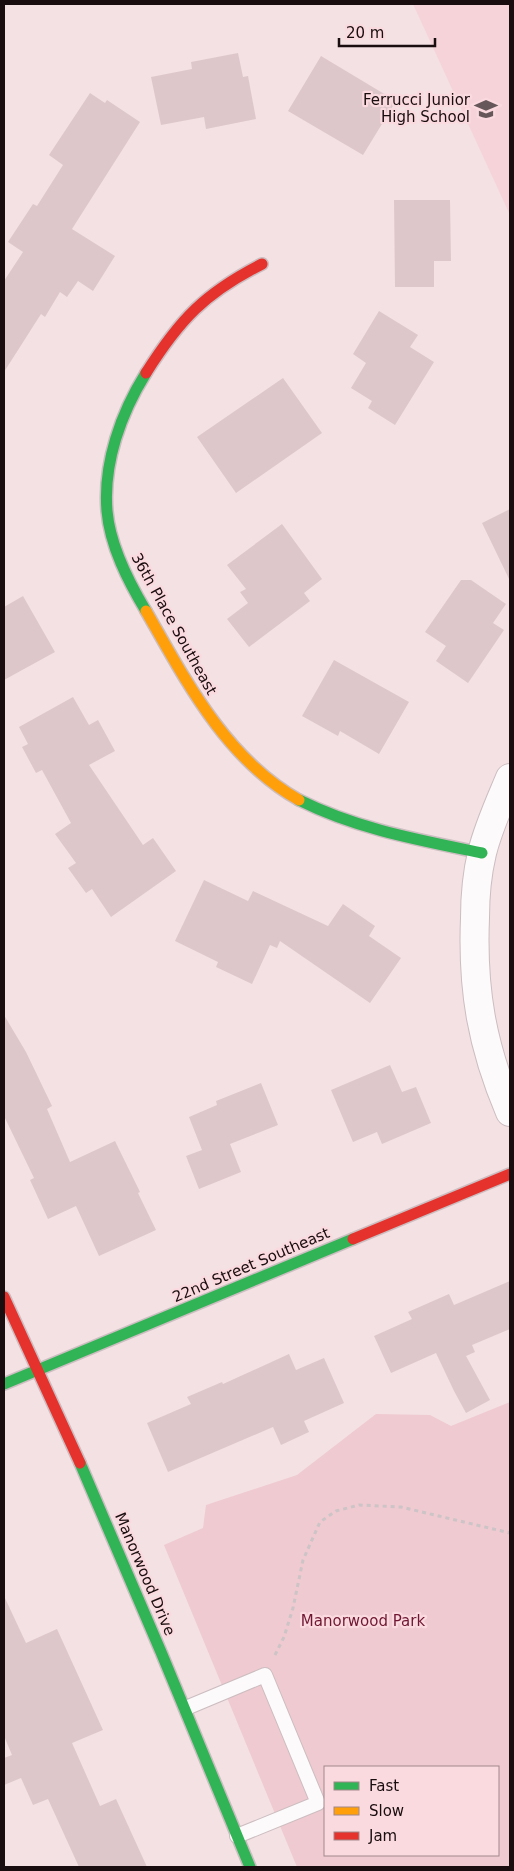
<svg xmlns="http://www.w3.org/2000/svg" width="514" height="1871" font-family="'DejaVu Sans',sans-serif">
	<rect width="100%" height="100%" fill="#f3e1e4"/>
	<path fill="#f6d3d9" d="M 413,4 L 510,4 L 510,215 Z"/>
	<path fill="#efcad0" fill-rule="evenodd" d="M 510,1402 L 510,1867 L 297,1867 L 164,1545 L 203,1528 L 206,1505 L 297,1475 L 376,1414 L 430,1415 L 451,1426 ZM 325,1767 L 498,1767 L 498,1855 L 325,1855 Z"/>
	<path fill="#dec7cb" d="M 238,53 L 243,77 L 248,76 L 256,119 L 206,129 L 204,117 L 161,125 L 151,77 L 192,69 L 191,62 Z
		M 321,56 L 396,101 L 363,155 L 288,111 Z
		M 90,93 L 105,103 L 107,100 L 140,122 L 72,229 L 115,256 L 93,291 L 78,281 L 67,297 L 60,292 L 45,317 L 41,314 L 4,372 L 4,281 L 23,252 L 8,242 L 33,204 L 37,206 L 63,165 L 49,155 Z
		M 394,200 L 450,200 L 451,261 L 434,261 L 434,287 L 395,287 Z
		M 379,311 L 418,335 L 410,347 L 434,362 L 395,425 L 368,408 L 372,401 L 351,388 L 366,363 L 353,354 Z
		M 283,378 L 322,433 L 236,493 L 197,437 Z
		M 510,509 L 510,581 L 482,523 Z
		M 282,524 L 322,579 L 304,593 L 310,601 L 249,647 L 227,619 L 248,603 L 240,592 L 246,589 L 227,565 Z
		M 461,580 L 471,580 L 506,604 L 493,623 L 504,630 L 468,683 L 436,661 L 446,646 L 425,632 Z
		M 23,596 L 55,652 L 4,680 L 4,607 Z
		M 334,660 L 409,702 L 379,754 L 340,731 L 338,736 L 302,716 Z
		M 73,697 L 89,725 L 98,720 L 115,751 L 89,765 L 143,845 L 153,838 L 176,871 L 111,917 L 92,889 L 86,893 L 68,868 L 76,863 L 55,834 L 71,823 L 42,770 L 36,773 L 22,747 L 28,744 L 19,727 Z
		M 204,880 L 248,901 L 253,891 L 328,926 L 343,904 L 375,926 L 369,936 L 401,958 L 370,1003 L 280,941 L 277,948 L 270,945 L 252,984 L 216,967 L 218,962 L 175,941 Z
		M 4,1015 L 26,1052 L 52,1106 L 47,1109 L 70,1162 L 115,1141 L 140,1192 L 138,1193 L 156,1230 L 99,1256 L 76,1206 L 48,1219 L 30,1180 L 34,1178 L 4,1116 Z
		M 390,1065 L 402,1092 L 416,1087 L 431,1123 L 382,1144 L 377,1132 L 353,1142 L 331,1090 Z
		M 261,1083 L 278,1125 L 230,1144 L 241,1172 L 199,1189 L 186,1156 L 202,1150 L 189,1117 L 217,1105 L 216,1101 Z
		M 510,1281 L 510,1329 L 472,1345 L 475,1352 L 466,1356 L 490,1400 L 466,1413 L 454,1391 L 436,1353 L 391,1373 L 374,1336 L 412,1319 L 408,1312 L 449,1294 L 454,1305 Z
		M 289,1354 L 296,1370 L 324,1358 L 344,1403 L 304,1421 L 309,1432 L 281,1445 L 273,1427 L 168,1472 L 147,1423 L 191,1404 L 187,1397 L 222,1382 L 223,1384 Z
		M 4,1596 L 26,1643 L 57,1629 L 103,1730 L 72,1743 L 100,1806 L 116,1799 L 147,1867 L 79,1867 L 48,1799 L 33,1805 L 21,1778 L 4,1785 L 4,1758 L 12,1755 L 4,1736 Z"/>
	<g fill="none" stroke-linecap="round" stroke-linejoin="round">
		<defs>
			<path id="lane" d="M 186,1708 L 265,1675 L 318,1803 L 237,1836"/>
			<path id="street" d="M 510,778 C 500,802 488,828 482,853 C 477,874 475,897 475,918 C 472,990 482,1046 510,1112"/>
			<path id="fast" d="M 146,611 C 128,581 110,546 107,511 C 103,463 121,413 146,373
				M 299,800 C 357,829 419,840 482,853
				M 4,1384 L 353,1239
				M 80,1463 L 161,1652 L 250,1867"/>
			<path id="slow" d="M 146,611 C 186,681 226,759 299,800"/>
			<path id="jam" d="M 146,373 C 180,319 205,293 262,264
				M 353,1239 L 510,1174
				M 4,1297 L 80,1463"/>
		</defs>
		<use href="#lane" stroke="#ccbdc0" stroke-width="16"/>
		<use href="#street" stroke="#ccbdc0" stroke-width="30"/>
		<use href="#fast" stroke="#ccbdc0" stroke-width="14"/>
		<use href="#slow" stroke="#ccbdc0" stroke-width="14"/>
		<use href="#jam" stroke="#ccbdc0" stroke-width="14"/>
		<path stroke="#ccc4c6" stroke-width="3" stroke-dasharray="4 4" stroke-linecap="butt" d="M 275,1655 L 284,1637 L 293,1608 L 303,1560 L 320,1522 L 336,1511 L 359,1505 L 401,1507 L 510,1533"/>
		<use href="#lane" stroke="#fdfafb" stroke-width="14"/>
		<use href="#street" stroke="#fdfafb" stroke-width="28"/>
		<use href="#fast" stroke="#30b455" stroke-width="11"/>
		<use href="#slow" stroke="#ff9f0a" stroke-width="11"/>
		<use href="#jam" stroke="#e5322d" stroke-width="11"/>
	</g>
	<defs>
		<symbol id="school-bare" viewBox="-9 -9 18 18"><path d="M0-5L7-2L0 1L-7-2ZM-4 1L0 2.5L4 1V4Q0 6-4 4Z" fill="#66575a" stroke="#fadadf" stroke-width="2.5" paint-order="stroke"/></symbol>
	</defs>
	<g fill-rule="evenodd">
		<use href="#school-bare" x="470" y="93" width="32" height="32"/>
	</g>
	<g text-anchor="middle" stroke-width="4.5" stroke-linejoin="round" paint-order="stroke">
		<g font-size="15" fill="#1a0d0f" stroke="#fadadf" text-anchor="end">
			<text x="470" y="105">Ferrucci Junior<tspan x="470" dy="17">High School</tspan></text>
		</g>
		<g font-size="15" fill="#1a0d0f" stroke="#fadadf">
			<text transform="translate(174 624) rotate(61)" y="5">36th Place Southeast</text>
			<text transform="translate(251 1265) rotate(-23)" y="5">22nd Street Southeast</text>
			<text transform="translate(145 1574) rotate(67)" y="5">Manorwood Drive</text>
		</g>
		<g font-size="15" fill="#6f1732" stroke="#fadadf">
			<text x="363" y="1626">Manorwood Park</text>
		</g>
	</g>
	<rect width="514" height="1871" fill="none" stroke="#1a0d0f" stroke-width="10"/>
	<rect x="324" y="1766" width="175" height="90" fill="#fadadf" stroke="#a0888c"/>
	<rect x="334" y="1782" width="25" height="8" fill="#30b455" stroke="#a0888c"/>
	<text x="369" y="1791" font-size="15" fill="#1a0d0f">Fast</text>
	<rect x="334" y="1807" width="25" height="8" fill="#ff9f0a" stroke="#a0888c"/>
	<text x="369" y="1816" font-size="15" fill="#1a0d0f">Slow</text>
	<rect x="334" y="1832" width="25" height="8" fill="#e5322d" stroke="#a0888c"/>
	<text x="369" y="1841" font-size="15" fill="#1a0d0f">Jam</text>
	<path d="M339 38v8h96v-8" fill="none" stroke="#1a0d0f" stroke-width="2.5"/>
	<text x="346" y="38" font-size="15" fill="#1a0d0f" stroke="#fadadf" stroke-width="4" paint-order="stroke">20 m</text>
</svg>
